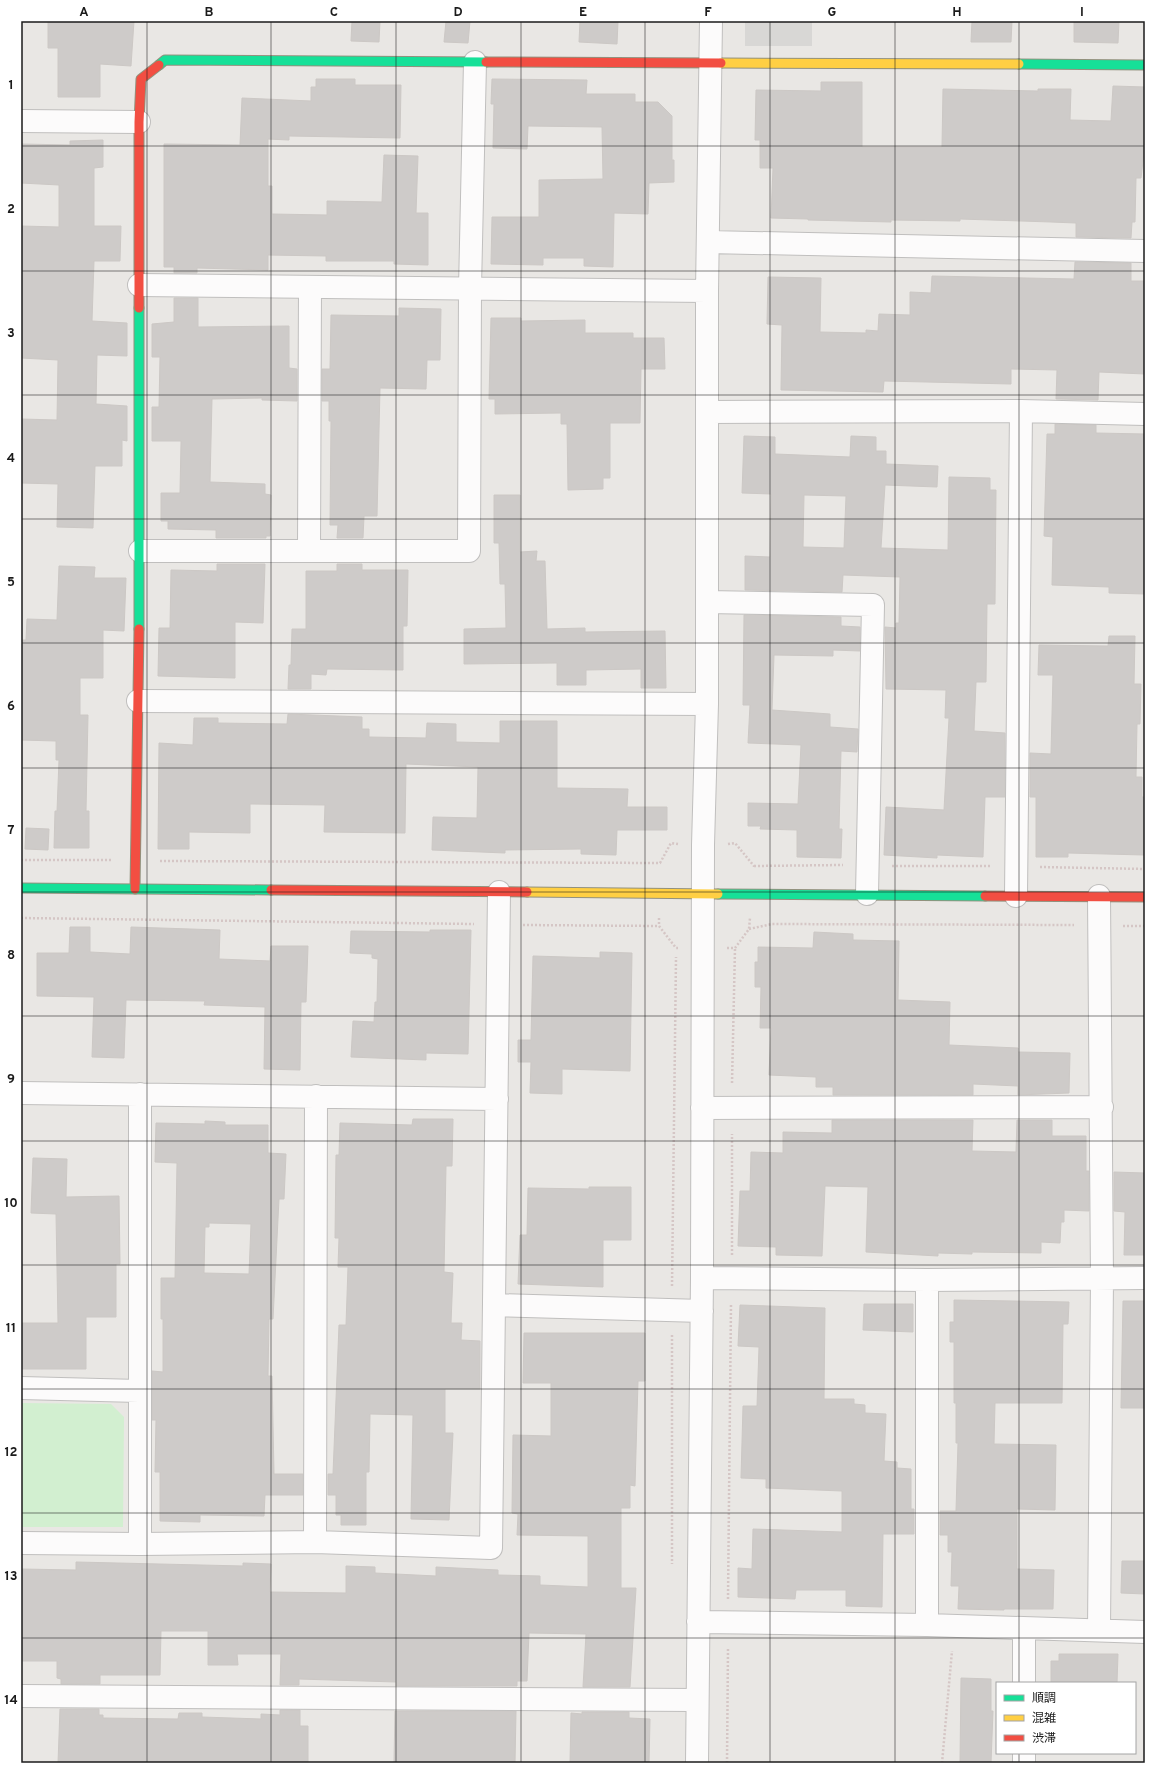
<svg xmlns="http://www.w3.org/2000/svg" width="1166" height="1784" font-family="Overpass,'Noto Sans JP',sans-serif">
	<rect width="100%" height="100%" fill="#e9e7e4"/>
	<path fill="#d8d7d5" d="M 745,21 L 812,21 L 812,46 L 745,46 Z"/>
	<path fill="#d2efd0" d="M 21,1403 L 111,1404 L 124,1417 L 123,1527 L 21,1527 Z"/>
	<path fill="#cecbc9" stroke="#ccc8c5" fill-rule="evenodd" d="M 48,21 L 134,21 L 131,66 L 100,64 L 100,97 L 58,97 L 58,48 L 48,48 Z
		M 352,21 L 380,21 L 379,42 L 351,41 Z
		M 446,21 L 470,21 L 468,43 L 444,42 Z
		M 580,21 L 618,21 L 617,44 L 579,42 Z
		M 972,21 L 1012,21 L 1011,42 L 971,42 Z
		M 1074,21 L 1119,21 L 1118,43 L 1074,42 Z
		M 316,79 L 355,79 L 355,85 L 401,85 L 400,138 L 289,136 L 289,140 L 268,139 L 268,186 L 272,186 L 272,214 L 327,215 L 327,201 L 382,202 L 384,155 L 418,156 L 416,213 L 428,213 L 428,265 L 394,264 L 394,261 L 326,261 L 326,256 L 268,255 L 268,270 L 197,268 L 197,273 L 174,273 L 174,267 L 164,267 L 164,144 L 240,145 L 242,98 L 311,101 L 311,87 L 316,87 Z
		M 492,79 L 587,80 L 586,94 L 635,94 L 635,102 L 658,102 L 672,116 L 672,160 L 674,160 L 674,182 L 649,183 L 648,214 L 614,213 L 613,267 L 584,266 L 584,258 L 543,258 L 543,265 L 491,264 L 492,217 L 539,217 L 539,180 L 603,179 L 602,127 L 528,126 L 527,149 L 493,148 L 494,104 L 491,104 Z
		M 821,82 L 862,82 L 862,147 L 942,147 L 943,89 L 1038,91 L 1038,89 L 1071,89 L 1070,120 L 1111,121 L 1113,86 L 1145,87 L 1145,144 L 1141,178 L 1136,178 L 1135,222 L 1132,222 L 1131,238 L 1076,237 L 1076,223 L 1051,222 L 960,219 L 960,221 L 891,220 L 891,222 L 808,220 L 808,219 L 771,218 L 773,168 L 760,168 L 760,140 L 755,140 L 756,90 L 821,91 Z
		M 103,140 L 103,167 L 94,168 L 94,226 L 121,226 L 120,261 L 94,261 L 92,321 L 127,323 L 127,356 L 97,355 L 96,404 L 127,406 L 127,441 L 122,440 L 122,466 L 95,466 L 93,528 L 57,527 L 58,484 L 21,483 L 21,419 L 57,420 L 58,360 L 21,358 L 21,226 L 59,227 L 59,185 L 21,183 L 21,144 L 70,145 L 70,141 Z
		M 1075,262 L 1131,263 L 1131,281 L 1145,281 L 1145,374 L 1099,372 L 1098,400 L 1056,399 L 1057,370 L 1011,369 L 1011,384 L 884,381 L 883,392 L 781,390 L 782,325 L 767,324 L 768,277 L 821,278 L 820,332 L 866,333 L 866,330 L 878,331 L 879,314 L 910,315 L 910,292 L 931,293 L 932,276 L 1074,279 Z
		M 174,298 L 198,298 L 198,327 L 289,326 L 289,368 L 297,369 L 297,401 L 262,400 L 262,398 L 212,399 L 210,482 L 265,484 L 265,494 L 271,495 L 270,536 L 266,536 L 266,538 L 216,538 L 216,530 L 168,529 L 168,521 L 161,521 L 161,493 L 180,493 L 181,443 L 181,441 L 152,441 L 152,407 L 159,407 L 160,357 L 152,357 L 152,324 L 174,322 Z
		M 399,308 L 441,309 L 440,360 L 427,360 L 426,389 L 380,388 L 377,516 L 364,516 L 363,538 L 337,538 L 338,525 L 330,525 L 331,421 L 329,421 L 329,401 L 322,401 L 322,369 L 330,369 L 331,315 L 399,316 Z
		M 491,318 L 521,318 L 521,321 L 585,320 L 585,333 L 633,333 L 633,338 L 664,338 L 665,369 L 641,369 L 640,423 L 610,423 L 610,478 L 603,478 L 603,489 L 568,490 L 567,424 L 561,424 L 561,413 L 495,414 L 495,399 L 489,399 Z
		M 1055,424 L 1096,425 L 1096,433 L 1145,434 L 1145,594 L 1109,593 L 1109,587 L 1052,585 L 1053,537 L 1044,536 L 1047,434 L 1055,434 Z
		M 744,436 L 775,437 L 775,454 L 850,457 L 851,436 L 876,437 L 876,451 L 886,451 L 886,464 L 938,466 L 937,487 L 885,485 L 881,548 L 948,550 L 949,477 L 990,478 L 990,490 L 996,490 L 995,604 L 987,604 L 986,682 L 976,682 L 974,731 L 1005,733 L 1005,797 L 985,797 L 983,857 L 937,855 L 937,858 L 884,855 L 886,807 L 944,810 L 949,718 L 945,718 L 946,690 L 886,689 L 885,627 L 896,628 L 896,623 L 899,623 L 900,577 L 843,575 L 842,592 L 745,590 L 745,556 L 770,557 L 771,494 L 742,493 ZM 804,495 L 846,496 L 844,548 L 803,547 Z
		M 494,495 L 520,495 L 520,552 L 537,551 L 536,561 L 545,561 L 547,629 L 585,628 L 585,632 L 665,631 L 666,688 L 641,688 L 641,669 L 586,670 L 586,685 L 557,685 L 557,663 L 464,664 L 464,629 L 506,628 L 505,584 L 500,584 L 499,543 L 494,543 Z
		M 217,564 L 265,564 L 263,623 L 235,622 L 235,678 L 158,676 L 159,628 L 170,628 L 171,570 L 217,571 Z
		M 337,564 L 362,564 L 362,570 L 408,570 L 407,626 L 403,626 L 403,670 L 327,669 L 326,675 L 311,674 L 311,689 L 288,689 L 289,665 L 291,665 L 292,629 L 306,629 L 306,571 L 337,571 Z
		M 59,566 L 95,567 L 94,578 L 126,578 L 124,631 L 103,630 L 103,678 L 80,678 L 80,715 L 88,715 L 86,811 L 89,811 L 89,848 L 54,848 L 55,811 L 57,811 L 59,760 L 56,760 L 56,741 L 21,740 L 21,640 L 26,640 L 27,619 L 57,620 Z
		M 744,615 L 841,617 L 841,626 L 860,627 L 860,651 L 833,650 L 833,656 L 774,655 L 772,710 L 830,714 L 830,727 L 858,729 L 857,752 L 841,751 L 839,829 L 842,829 L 841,858 L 797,857 L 797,830 L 760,829 L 761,826 L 748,826 L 748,803 L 798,804 L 801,745 L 748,743 L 750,705 L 743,705 Z
		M 1109,636 L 1135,636 L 1134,684 L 1141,684 L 1140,724 L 1137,724 L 1136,777 L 1142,777 L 1142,797 L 1145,797 L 1144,855 L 1068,853 L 1068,857 L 1036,857 L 1036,797 L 1030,797 L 1030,753 L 1051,754 L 1053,675 L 1038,675 L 1039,645 L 1108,646 Z
		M 288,714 L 362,717 L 362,729 L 369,729 L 369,737 L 426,738 L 427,723 L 456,724 L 456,742 L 500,743 L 500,721 L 557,721 L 557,788 L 628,789 L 627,807 L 667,807 L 667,830 L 617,830 L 616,855 L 581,854 L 581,849 L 505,850 L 505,853 L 432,850 L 433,817 L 477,818 L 478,767 L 406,764 L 405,833 L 324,832 L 325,805 L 250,804 L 250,833 L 189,832 L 189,849 L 158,849 L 159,743 L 193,745 L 194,718 L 218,718 L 218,723 L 287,724 Z
		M 26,828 L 49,829 L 48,850 L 25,849 Z
		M 70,927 L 90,927 L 90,952 L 130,954 L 131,927 L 220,930 L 219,959 L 270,961 L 271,946 L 308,946 L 306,1002 L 301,1002 L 300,1070 L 264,1069 L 265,1007 L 204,1005 L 205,1001 L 126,1000 L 124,1058 L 92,1057 L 94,997 L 37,996 L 37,953 L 69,953 Z
		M 430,930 L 471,930 L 468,1054 L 426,1053 L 426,1060 L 351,1057 L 353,1021 L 374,1022 L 375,1002 L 377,1002 L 378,959 L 372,958 L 372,954 L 350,953 L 351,931 L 430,932 Z
		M 814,932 L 853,934 L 853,940 L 899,941 L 898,1000 L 950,1002 L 949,1045 L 1018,1048 L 1018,1052 L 1070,1053 L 1069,1093 L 1018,1095 L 1018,1086 L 973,1084 L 973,1095 L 833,1095 L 833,1087 L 816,1087 L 816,1077 L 769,1075 L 771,1028 L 760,1028 L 761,987 L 755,987 L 755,962 L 758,962 L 758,947 L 813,948 Z
		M 600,952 L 632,953 L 630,1071 L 562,1069 L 562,1094 L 530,1093 L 531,1062 L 518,1062 L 518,1040 L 531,1040 L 533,956 L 600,958 Z
		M 413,1119 L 453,1119 L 452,1166 L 446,1166 L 444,1272 L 453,1273 L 451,1323 L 462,1323 L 461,1340 L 480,1341 L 480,1389 L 445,1389 L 445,1433 L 453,1433 L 449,1520 L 411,1519 L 413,1415 L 370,1414 L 369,1472 L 366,1472 L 366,1525 L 341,1525 L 341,1515 L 336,1515 L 336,1495 L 328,1495 L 328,1474 L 333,1474 L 339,1325 L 346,1325 L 348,1267 L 338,1267 L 339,1238 L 335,1238 L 336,1155 L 339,1155 L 340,1123 L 412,1125 Z
		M 832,1120 L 973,1120 L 972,1151 L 1016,1152 L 1017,1120 L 1052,1120 L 1052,1136 L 1086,1136 L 1086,1171 L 1089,1171 L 1089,1211 L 1064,1210 L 1064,1222 L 1061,1222 L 1060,1243 L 1041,1242 L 1041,1253 L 972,1252 L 972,1254 L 938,1253 L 938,1256 L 866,1252 L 868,1187 L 825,1186 L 822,1256 L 776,1255 L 776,1247 L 738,1246 L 740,1191 L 750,1191 L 751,1152 L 783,1153 L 783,1132 L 832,1133 Z
		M 205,1121 L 225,1122 L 225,1125 L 268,1125 L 268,1153 L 286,1154 L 284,1199 L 279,1199 L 273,1319 L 269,1319 L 268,1376 L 272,1376 L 274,1474 L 303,1474 L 303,1495 L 265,1495 L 264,1516 L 200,1515 L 200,1522 L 160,1521 L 160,1472 L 155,1472 L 156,1420 L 152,1420 L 152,1371 L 163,1372 L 163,1319 L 161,1319 L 161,1278 L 175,1278 L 177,1163 L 155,1162 L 156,1123 L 205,1124 ZM 209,1223 L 251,1224 L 249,1274 L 204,1273 L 205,1227 L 209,1227 Z
		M 33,1158 L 67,1159 L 66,1197 L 119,1196 L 120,1264 L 116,1264 L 116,1317 L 86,1317 L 86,1369 L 21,1369 L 21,1323 L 58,1323 L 56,1214 L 31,1213 Z
		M 1114,1172 L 1145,1173 L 1145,1255 L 1124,1255 L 1125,1212 L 1114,1211 Z
		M 589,1187 L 631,1187 L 631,1240 L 603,1240 L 603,1287 L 518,1284 L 520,1235 L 527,1235 L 528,1188 L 589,1189 Z
		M 954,1300 L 1069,1302 L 1068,1324 L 1063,1324 L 1062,1403 L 995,1403 L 994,1444 L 1056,1445 L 1055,1510 L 1017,1509 L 1017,1569 L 1054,1570 L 1053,1609 L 1004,1609 L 1004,1610 L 958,1609 L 959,1586 L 951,1586 L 952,1552 L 948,1552 L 948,1535 L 940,1535 L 940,1511 L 956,1511 L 958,1443 L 956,1443 L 956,1403 L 954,1403 L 954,1342 L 950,1342 L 950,1322 L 954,1322 Z
		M 1123,1301 L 1145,1301 L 1145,1408 L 1121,1408 Z
		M 864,1304 L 913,1304 L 913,1332 L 863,1330 Z
		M 740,1305 L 825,1308 L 824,1399 L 854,1399 L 854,1404 L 865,1405 L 865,1413 L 886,1414 L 884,1461 L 897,1462 L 897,1468 L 911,1469 L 911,1509 L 914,1509 L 914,1534 L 883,1534 L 882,1607 L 846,1606 L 846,1590 L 796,1590 L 795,1599 L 738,1597 L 738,1568 L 752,1569 L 753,1529 L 842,1532 L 842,1491 L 766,1488 L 766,1479 L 741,1478 L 743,1406 L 757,1406 L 759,1347 L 738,1346 Z
		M 524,1333 L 645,1333 L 645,1381 L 638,1381 L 635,1486 L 630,1485 L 630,1508 L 621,1508 L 621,1588 L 636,1588 L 630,1687 L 583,1687 L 586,1634 L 529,1633 L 527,1681 L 517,1681 L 517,1686 L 396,1686 L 396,1682 L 299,1679 L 299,1685 L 280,1685 L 281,1654 L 237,1654 L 238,1665 L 208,1665 L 208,1631 L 161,1631 L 160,1675 L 100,1675 L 100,1684 L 61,1684 L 61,1679 L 57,1678 L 57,1661 L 21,1661 L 21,1569 L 76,1570 L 76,1562 L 243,1566 L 243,1563 L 271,1564 L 270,1592 L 346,1593 L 346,1566 L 375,1567 L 375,1573 L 436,1576 L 436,1567 L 498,1570 L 498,1575 L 540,1576 L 540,1585 L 588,1587 L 588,1536 L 517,1535 L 518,1514 L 512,1513 L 513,1435 L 551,1436 L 551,1383 L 523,1383 Z
		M 1122,1561 L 1145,1561 L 1145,1594 L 1121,1593 Z
		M 1059,1654 L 1118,1654 L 1117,1683 L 1051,1683 L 1051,1661 L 1059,1661 Z
		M 961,1678 L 991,1679 L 991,1711 L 993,1711 L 991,1763 L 960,1763 Z
		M 60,1709 L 99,1709 L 99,1715 L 103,1715 L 103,1718 L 178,1719 L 179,1713 L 202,1713 L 202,1717 L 261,1719 L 261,1714 L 280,1715 L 280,1710 L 300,1710 L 300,1726 L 308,1726 L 308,1763 L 58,1763 Z
		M 395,1711 L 516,1711 L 515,1763 L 394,1763 Z
		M 582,1712 L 629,1712 L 629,1718 L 650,1719 L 649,1763 L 570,1763 L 571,1713 L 582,1714 Z"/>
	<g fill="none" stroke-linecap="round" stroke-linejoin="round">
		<defs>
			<path id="street" d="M 21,121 L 139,122
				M 708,242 L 1145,251
				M 139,285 L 707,291
				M 707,412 L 1021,411 L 1145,414
				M 140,551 L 469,551 L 470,288 L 475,62
				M 309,551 L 310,287
				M 707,602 L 873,605 L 867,894
				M 138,701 L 707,704
				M 1016,896 L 1021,411
				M 21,1093 L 497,1099
				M 702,1108 L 1102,1107
				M 702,1278 L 927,1280 L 1145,1278
				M 927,1280 L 927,1625
				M 495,1305 L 702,1311
				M 21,1388 L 139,1391
				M 315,1542 L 316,1096
				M 21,1543 L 140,1544 L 315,1542 L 491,1548 L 499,892
				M 140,1544 L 140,1094
				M 698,1622 L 927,1625 L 1145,1632
				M 1024,1629 L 1024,1683
				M 1099,1630 L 1102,1279 L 1099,896
				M 21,1696 L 697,1700
				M 1024,1753 L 1024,1763
				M 697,1763 L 702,1278 L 703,845 L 707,704 L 707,291 L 711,21"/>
			<path id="fast" d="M 1019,64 L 1145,65
				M 159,65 L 165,60 L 486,62
				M 139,629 L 139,308
				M 21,888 L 271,890
				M 718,894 L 985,896"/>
			<path id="slow" d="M 721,63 L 1019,64
				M 527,892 L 718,894"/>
			<path id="jam" d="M 486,62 L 721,63
				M 139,308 L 139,122 L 141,79 L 159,65
				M 135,889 L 139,629
				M 271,890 L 527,892
				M 985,896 L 1145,897"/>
		</defs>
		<use href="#street" stroke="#c0bfbe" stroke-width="24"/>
		<use href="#fast" stroke="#92917d" stroke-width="11"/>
		<use href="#slow" stroke="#92917d" stroke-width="11"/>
		<use href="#jam" stroke="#92917d" stroke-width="11"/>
		<path stroke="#d5c6c5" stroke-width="2.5" stroke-dasharray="2 2" stroke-linecap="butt" d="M 728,844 L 735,843 L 754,866 L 754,869
			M 21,860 L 111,860
			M 160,861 L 660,863 L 671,843 L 678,844
			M 754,866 L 843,865
			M 892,866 L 991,866
			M 1040,867 L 1145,869
			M 21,918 L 474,924
			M 659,918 L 659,926 L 676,948 L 678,948
			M 523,925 L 659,926
			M 1123,926 L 1145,926
			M 749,929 L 772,924 L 1074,925
			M 727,948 L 735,948 L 749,929 L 750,918
			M 732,1083 L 735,948
			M 732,1255 L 732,1134
			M 672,1286 L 676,957
			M 672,1335 L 672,1564
			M 728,1599 L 731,1304
			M 727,1763 L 728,1648
			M 942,1763 L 952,1651"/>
		<use href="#street" stroke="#fcfbfb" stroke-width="22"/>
		<use href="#fast" stroke="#16e098" stroke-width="9"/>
		<use href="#slow" stroke="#ffcf43" stroke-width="9"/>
		<use href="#jam" stroke="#f24e42" stroke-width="9"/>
	</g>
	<path fill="none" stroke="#1b1b1b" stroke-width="1" stroke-opacity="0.55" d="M 147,21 L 147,1763M 271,21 L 271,1763M 396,21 L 396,1763M 521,21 L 521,1763M 645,21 L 645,1763M 770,21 L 770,1763M 895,21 L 895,1763M 1019,21 L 1019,1683M 21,146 L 1145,146M 21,271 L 1145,271M 21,395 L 1145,395M 21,519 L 1145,519M 21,643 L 1145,643M 21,768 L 1145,768M 21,892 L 1145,892M 21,1016 L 1145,1016M 21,1141 L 1145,1141M 21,1265 L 1145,1265M 21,1389 L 1145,1389M 21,1513 L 1145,1513M 21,1638 L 1145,1638M 1019,1753 L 1019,1763"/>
	<rect width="1166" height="1784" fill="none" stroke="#ffffff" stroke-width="44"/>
	<rect x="996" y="1682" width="140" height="72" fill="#ffffff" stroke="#a4a4a4"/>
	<rect x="1004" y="1695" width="20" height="6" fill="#16e098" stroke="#a4a4a4"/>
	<text x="1032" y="1702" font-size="12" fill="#1b1b1b">順調</text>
	<rect x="1004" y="1715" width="20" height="6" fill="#ffcf43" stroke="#a4a4a4"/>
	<text x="1032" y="1722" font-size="12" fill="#1b1b1b">混雑</text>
	<rect x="1004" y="1735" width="20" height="6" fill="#f24e42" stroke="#a4a4a4"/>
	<text x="1032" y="1742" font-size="12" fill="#1b1b1b">渋滞</text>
	<rect x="22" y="22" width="1122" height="1740" fill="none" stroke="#1b1b1b" stroke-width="1.5"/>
	<g font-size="13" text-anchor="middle" font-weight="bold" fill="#1b1b1b">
		<text x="84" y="16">A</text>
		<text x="209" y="16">B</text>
		<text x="334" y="16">C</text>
		<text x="458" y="16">D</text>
		<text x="583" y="16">E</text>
		<text x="708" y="16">F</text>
		<text x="832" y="16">G</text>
		<text x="957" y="16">H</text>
		<text x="1082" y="16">I</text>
		<text x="11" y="89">1</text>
		<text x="11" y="213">2</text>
		<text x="11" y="337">3</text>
		<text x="11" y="462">4</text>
		<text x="11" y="586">5</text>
		<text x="11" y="710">6</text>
		<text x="11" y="834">7</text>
		<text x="11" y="959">8</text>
		<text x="11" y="1083">9</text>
		<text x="11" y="1207">10</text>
		<text x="11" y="1332">11</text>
		<text x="11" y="1456">12</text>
		<text x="11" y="1580">13</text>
		<text x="11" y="1704">14</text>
	</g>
</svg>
